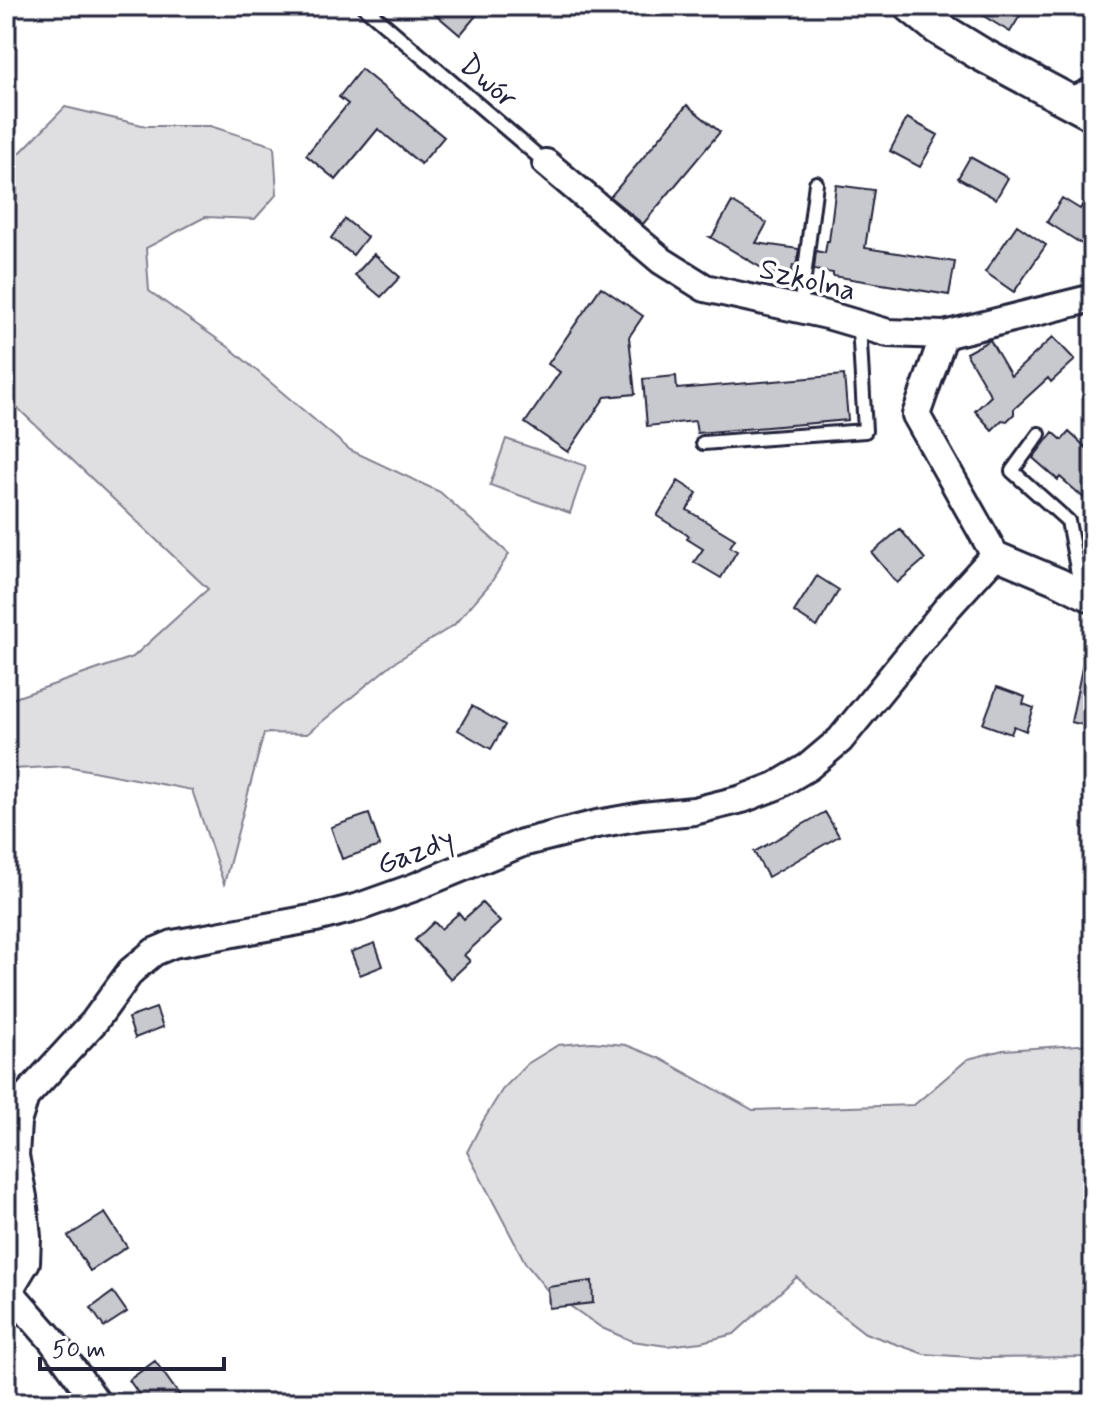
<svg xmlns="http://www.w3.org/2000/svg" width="1099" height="1409" font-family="Mynerve,sans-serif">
	<rect width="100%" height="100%" fill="#fff"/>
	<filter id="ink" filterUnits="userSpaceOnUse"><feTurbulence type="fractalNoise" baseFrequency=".0125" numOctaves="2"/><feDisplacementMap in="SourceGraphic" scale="16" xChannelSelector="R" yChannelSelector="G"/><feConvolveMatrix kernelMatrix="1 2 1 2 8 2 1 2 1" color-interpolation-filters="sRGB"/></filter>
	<g filter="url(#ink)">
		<path fill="#dfdfe2" stroke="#80808e" stroke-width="2" d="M 65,107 L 146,126 L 210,126 L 274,146 L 277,194 L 255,219 L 205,217 L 146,248 L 149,291 L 230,348 L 350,450 L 440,492 L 509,554 L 490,584 L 454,625 L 392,664 L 307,734 L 264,733 L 224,884 L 192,790 L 67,766 L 13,769 L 6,772 L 6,701 L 133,657 L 208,589 L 6,397 L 6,222 L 17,199 L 14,159 Z
			M 506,439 L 586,466 L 570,513 L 490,485 Z
			M 592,1042 L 626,1045 L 659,1058 L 753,1110 L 914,1105 L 968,1059 L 1003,1050 L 1093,1044 L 1093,1357 L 986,1358 L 924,1354 L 865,1333 L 809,1290 L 797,1277 L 734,1334 L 701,1342 L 667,1346 L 632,1341 L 602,1328 L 547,1290 L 526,1264 L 467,1152 L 483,1121 L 502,1090 L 527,1064 L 558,1045 Z"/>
		<path fill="#c8c8cf" stroke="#22223b" stroke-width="2" d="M 426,6 L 484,6 L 460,35 Z
			M 967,6 L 1026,6 L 1010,32 Z
			M 361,69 L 444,137 L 421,164 L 378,129 L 336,180 L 306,155 L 348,104 L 339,97 Z
			M 687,105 L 720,132 L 643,224 L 610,197 Z
			M 907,118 L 938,135 L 920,167 L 890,151 Z
			M 970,157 L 1008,178 L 996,199 L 958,178 Z
			M 836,185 L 874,190 L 865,248 L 955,262 L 949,295 L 833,276 L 833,273 L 814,270 L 816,251 L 825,253 L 827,241 L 829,241 Z
			M 1093,188 L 1093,251 L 1047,222 L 1062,198 L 1080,209 Z
			M 732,202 L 767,223 L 756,243 L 799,249 L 796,266 L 793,265 L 791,276 L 770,273 L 710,237 L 712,237 Z
			M 345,219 L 367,237 L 353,255 L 331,238 Z
			M 1017,225 L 1046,245 L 1014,292 L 985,272 Z
			M 374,254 L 400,277 L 381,297 L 355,275 Z
			M 601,287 L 643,316 L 629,337 L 635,394 L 605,397 L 568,452 L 525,423 L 560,372 L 548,364 Z
			M 1053,337 L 1075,360 L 1051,382 L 1048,378 L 1014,409 L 1014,414 L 1007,421 L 1002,420 L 992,430 L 975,411 L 991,396 L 966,353 L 990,340 L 1011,376 Z
			M 844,375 L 848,420 L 697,433 L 695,421 L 647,426 L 643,379 L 676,376 L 677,389 Z
			M 1053,432 L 1062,440 L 1069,432 L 1093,454 L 1093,506 L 1060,477 L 1058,480 L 1033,458 Z
			M 678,481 L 697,493 L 687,510 L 735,539 L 730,547 L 737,551 L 721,578 L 694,562 L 703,549 L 687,539 L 689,536 L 657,516 Z
			M 900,529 L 925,559 L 897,583 L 872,553 Z
			M 817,576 L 839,590 L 817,627 L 794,612 Z
			M 1084,658 L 1093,659 L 1093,727 L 1071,722 Z
			M 997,687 L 1025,697 L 1023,704 L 1034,708 L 1026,731 L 1014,726 L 1011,734 L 983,724 Z
			M 472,706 L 505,725 L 491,749 L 458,730 Z
			M 825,812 L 839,836 L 768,877 L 754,852 Z
			M 369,814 L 380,846 L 342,859 L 331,827 Z
			M 482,903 L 500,922 L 464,955 L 470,961 L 451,979 L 415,940 L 434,922 L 441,929 L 459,913 L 464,919 Z
			M 375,943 L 383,966 L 360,975 L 351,952 Z
			M 156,1008 L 163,1027 L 135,1038 L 128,1018 Z
			M 105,1213 L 127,1247 L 90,1271 L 68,1236 Z
			M 592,1281 L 593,1303 L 549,1308 L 548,1287 Z
			M 113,1292 L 127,1312 L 104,1327 L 91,1308 Z
			M 155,1361 L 185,1403 L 145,1403 L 129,1380 Z"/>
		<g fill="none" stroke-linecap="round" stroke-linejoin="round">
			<defs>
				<path id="service" d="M 363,6 L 546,163
					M 800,309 L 816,183
					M 1039,434 L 1012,471 L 1068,521 L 1081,590
					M 703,443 L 865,431 L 859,325"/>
				<path id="minor" d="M 1070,102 L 1093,91
					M 546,163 L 662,261 L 705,288 L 827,315 L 888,333 L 944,335 L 1093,298
					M 944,335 L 916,415 L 995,555 L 1059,582 L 1093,599
					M 9,1291 L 51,1339 L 97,1403
					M 6,1295 L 26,1262 L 27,1237 L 23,1197 L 15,1156 L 17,1122 L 25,1097 L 94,1022 L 131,971 L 154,952 L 173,944 L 316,918 L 359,907 L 415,887 L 522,843 L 597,824 L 642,816 L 694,811 L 742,799 L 776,786 L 808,767 L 840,740 L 947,608 L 995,555"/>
				<path id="tertiary" d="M 911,6 L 938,28 L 979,53 L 1093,114"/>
			</defs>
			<use href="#service" stroke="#22223b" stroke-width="18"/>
			<use href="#minor" stroke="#22223b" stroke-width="32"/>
			<use href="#tertiary" stroke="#22223b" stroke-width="38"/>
			<use href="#service" stroke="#fff" stroke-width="12"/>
			<use href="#minor" stroke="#fff" stroke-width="26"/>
			<use href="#tertiary" stroke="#fff" stroke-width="32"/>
		</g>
	</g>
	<g text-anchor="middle" stroke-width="7" stroke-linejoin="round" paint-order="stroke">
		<g font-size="30" fill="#22223b" stroke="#fff">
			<text transform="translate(489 81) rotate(41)" y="10">Dwór</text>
			<text transform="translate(808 279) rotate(14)" y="10">Szkolna</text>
			<text transform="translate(415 851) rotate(-21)" y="10">Gazdy</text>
		</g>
	</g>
	<rect width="1099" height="1409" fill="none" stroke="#fff" stroke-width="32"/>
	<rect x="16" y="16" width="1067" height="1377" fill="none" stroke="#22223b" stroke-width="3" filter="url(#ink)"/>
	<path d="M40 1357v12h184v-12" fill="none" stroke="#22223b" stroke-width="4"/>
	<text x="52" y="1357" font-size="24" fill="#22223b" stroke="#ffffff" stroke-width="6" paint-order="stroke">50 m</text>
</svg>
